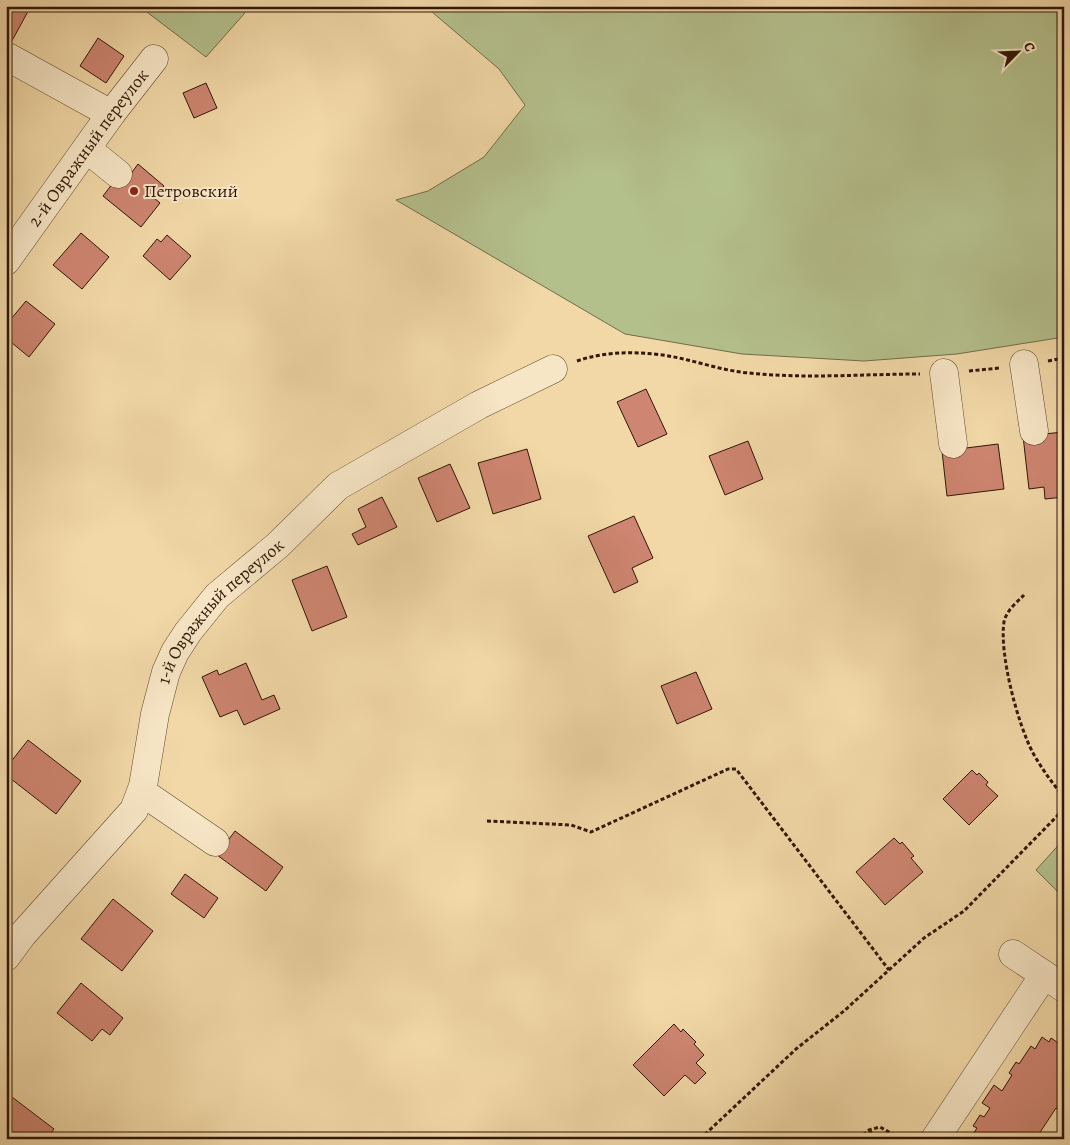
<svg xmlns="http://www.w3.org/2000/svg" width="1070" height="1145" font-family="Alegreya,serif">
	<rect width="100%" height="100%" fill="#f2d8a7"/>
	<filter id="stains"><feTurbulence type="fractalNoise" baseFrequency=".004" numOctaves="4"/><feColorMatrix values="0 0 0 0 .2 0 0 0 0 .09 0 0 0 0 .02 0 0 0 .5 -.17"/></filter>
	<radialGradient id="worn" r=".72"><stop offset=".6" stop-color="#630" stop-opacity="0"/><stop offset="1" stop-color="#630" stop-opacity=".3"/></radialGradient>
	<path fill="#b4c08c" stroke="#726c49" d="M 139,6 L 247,6 L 244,14 L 206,57 Z
		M 425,6 L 1064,6 L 1064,337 L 957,354 L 864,361 L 742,354 L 625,334 L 396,200 L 428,191 L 484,157 L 525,105 L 499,69 Z
		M 1064,839 L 1064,898 L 1036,870 Z"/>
	<path fill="#ce8571" stroke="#2f1706" d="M 6,6 L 31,6 L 8,48 L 6,46 Z
		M 98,38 L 124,56 L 106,83 L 80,66 Z
		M 206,83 L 217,108 L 194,118 L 183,93 Z
		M 138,164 L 164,186 L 154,198 L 160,203 L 141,227 L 103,196 L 123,170 L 130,175 Z
		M 81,233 L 109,257 L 82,289 L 53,265 Z
		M 167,235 L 191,256 L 170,280 L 143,256 L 157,239 L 161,242 Z
		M 26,301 L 55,324 L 29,357 L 6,338 L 6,325 Z
		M 646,389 L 667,434 L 638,447 L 617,402 Z
		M 1064,432 L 1064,497 L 1045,499 L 1044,487 L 1029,489 L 1023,436 Z
		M 748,441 L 763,479 L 725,495 L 709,456 Z
		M 998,444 L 1004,489 L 947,496 L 942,451 Z
		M 527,449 L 541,499 L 493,514 L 478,463 Z
		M 450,464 L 470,508 L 437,522 L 418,478 Z
		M 382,497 L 397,527 L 358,545 L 352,534 L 366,527 L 358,509 Z
		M 634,516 L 653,558 L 632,568 L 638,582 L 614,593 L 588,536 Z
		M 327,566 L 347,617 L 312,631 L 292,580 Z
		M 246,663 L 262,700 L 274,695 L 280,709 L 244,725 L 237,710 L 220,717 L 202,677 L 217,670 L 219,675 Z
		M 696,672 L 712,709 L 677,724 L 661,686 Z
		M 28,740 L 81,781 L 56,814 L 6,775 L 6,768 Z
		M 972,770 L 977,775 L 979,773 L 988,782 L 986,785 L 998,796 L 969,825 L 943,799 Z
		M 235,831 L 283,867 L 266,891 L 217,855 Z
		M 894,838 L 900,844 L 902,842 L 914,856 L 911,858 L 923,872 L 885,905 L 856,872 Z
		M 185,874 L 218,898 L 204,918 L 171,894 Z
		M 113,899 L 153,931 L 122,971 L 81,939 Z
		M 81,983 L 123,1018 L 110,1035 L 102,1029 L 92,1041 L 57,1013 Z
		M 674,1024 L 681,1032 L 683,1029 L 696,1042 L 694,1044 L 704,1055 L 696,1063 L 706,1073 L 695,1084 L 685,1075 L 664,1096 L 633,1065 Z
		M 1042,1037 L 1049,1042 L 1051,1038 L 1064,1047 L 1062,1050 L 1064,1052 L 1064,1104 L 1060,1110 L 1056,1108 L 1037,1137 L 1040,1139 L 970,1139 L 977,1128 L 973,1126 L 980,1115 L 984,1117 L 990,1108 L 982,1103 L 994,1085 L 1002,1091 L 1012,1075 L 1009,1073 L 1016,1062 L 1019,1064 L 1031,1046 L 1035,1049 Z
		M 12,1097 L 54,1129 L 47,1139 L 6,1139 L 6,1104 Z"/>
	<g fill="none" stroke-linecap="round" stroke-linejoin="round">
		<defs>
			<g id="minor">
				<path d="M 6,56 L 111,114"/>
				<path d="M 87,149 L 118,174"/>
				<path id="s1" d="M 6,261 L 111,114 L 154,59"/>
				<path d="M 1024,364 L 1034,431"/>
				<path d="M 944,373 L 953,444"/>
				<path d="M 142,792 L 215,842"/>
				<path d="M 1013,954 L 1064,988"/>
				<path id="s2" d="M 6,957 L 23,934 L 134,810 L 143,786 L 155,714 L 166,672 L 175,652 L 188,632 L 217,596 L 278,545 L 338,486 L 479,405 L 553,369"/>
				<path d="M 935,1139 L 1044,975"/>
			</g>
		</defs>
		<use href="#minor" stroke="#60472e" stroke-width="29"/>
		<path stroke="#2f1706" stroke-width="3" stroke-dasharray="4 2.5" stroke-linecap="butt" d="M 577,361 C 608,350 647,351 679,358 C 702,363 725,371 749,373 C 806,379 863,374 920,374
			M 1048,361 L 1064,358
			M 969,371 L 1000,368
			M 1024,595 C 1017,602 1006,611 1004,622 C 999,654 1018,725 1033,753 C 1042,769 1052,783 1064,797
			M 487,821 L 571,825 L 591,832 L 728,769 L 736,769 L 889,970
			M 869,1130 L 876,1139
			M 700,1139 L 796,1049 L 844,1011 L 924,938 L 964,911 L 1064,809
			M 858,1139 L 869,1130 L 880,1127 L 901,1139"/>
		<use href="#minor" stroke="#f7e6c6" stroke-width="28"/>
	</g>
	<circle fill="#8f2418" stroke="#f7e6c6" stroke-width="2" cx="134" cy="191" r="5"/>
	<g text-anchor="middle" stroke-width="4" stroke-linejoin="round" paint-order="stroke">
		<g font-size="18" fill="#2f1706" stroke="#f7e6c6">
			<text dy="6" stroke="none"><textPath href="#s1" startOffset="140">2-й Овражный переулок</textPath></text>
			<text dy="6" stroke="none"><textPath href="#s2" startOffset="419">1-й Овражный переулок</textPath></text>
		</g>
		<g font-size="18" fill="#2f1706" stroke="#f7e6c6" text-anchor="start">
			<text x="144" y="197">Петровский</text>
		</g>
	</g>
	<rect width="1070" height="1145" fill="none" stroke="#f2d8a7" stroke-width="25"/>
	<rect x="8" y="8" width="1055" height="1130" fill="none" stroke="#2f1706" stroke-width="2.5"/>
	<rect x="12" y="12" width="1045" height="1120" fill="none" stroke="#2f1706"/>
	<g transform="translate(1018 52) rotate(66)" stroke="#f7e6c6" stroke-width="4" paint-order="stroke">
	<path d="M0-4L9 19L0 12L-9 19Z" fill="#2f1706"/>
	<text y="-8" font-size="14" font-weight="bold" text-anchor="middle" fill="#2f1706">С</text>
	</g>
	<rect width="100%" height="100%" filter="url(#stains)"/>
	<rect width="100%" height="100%" fill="url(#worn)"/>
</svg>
